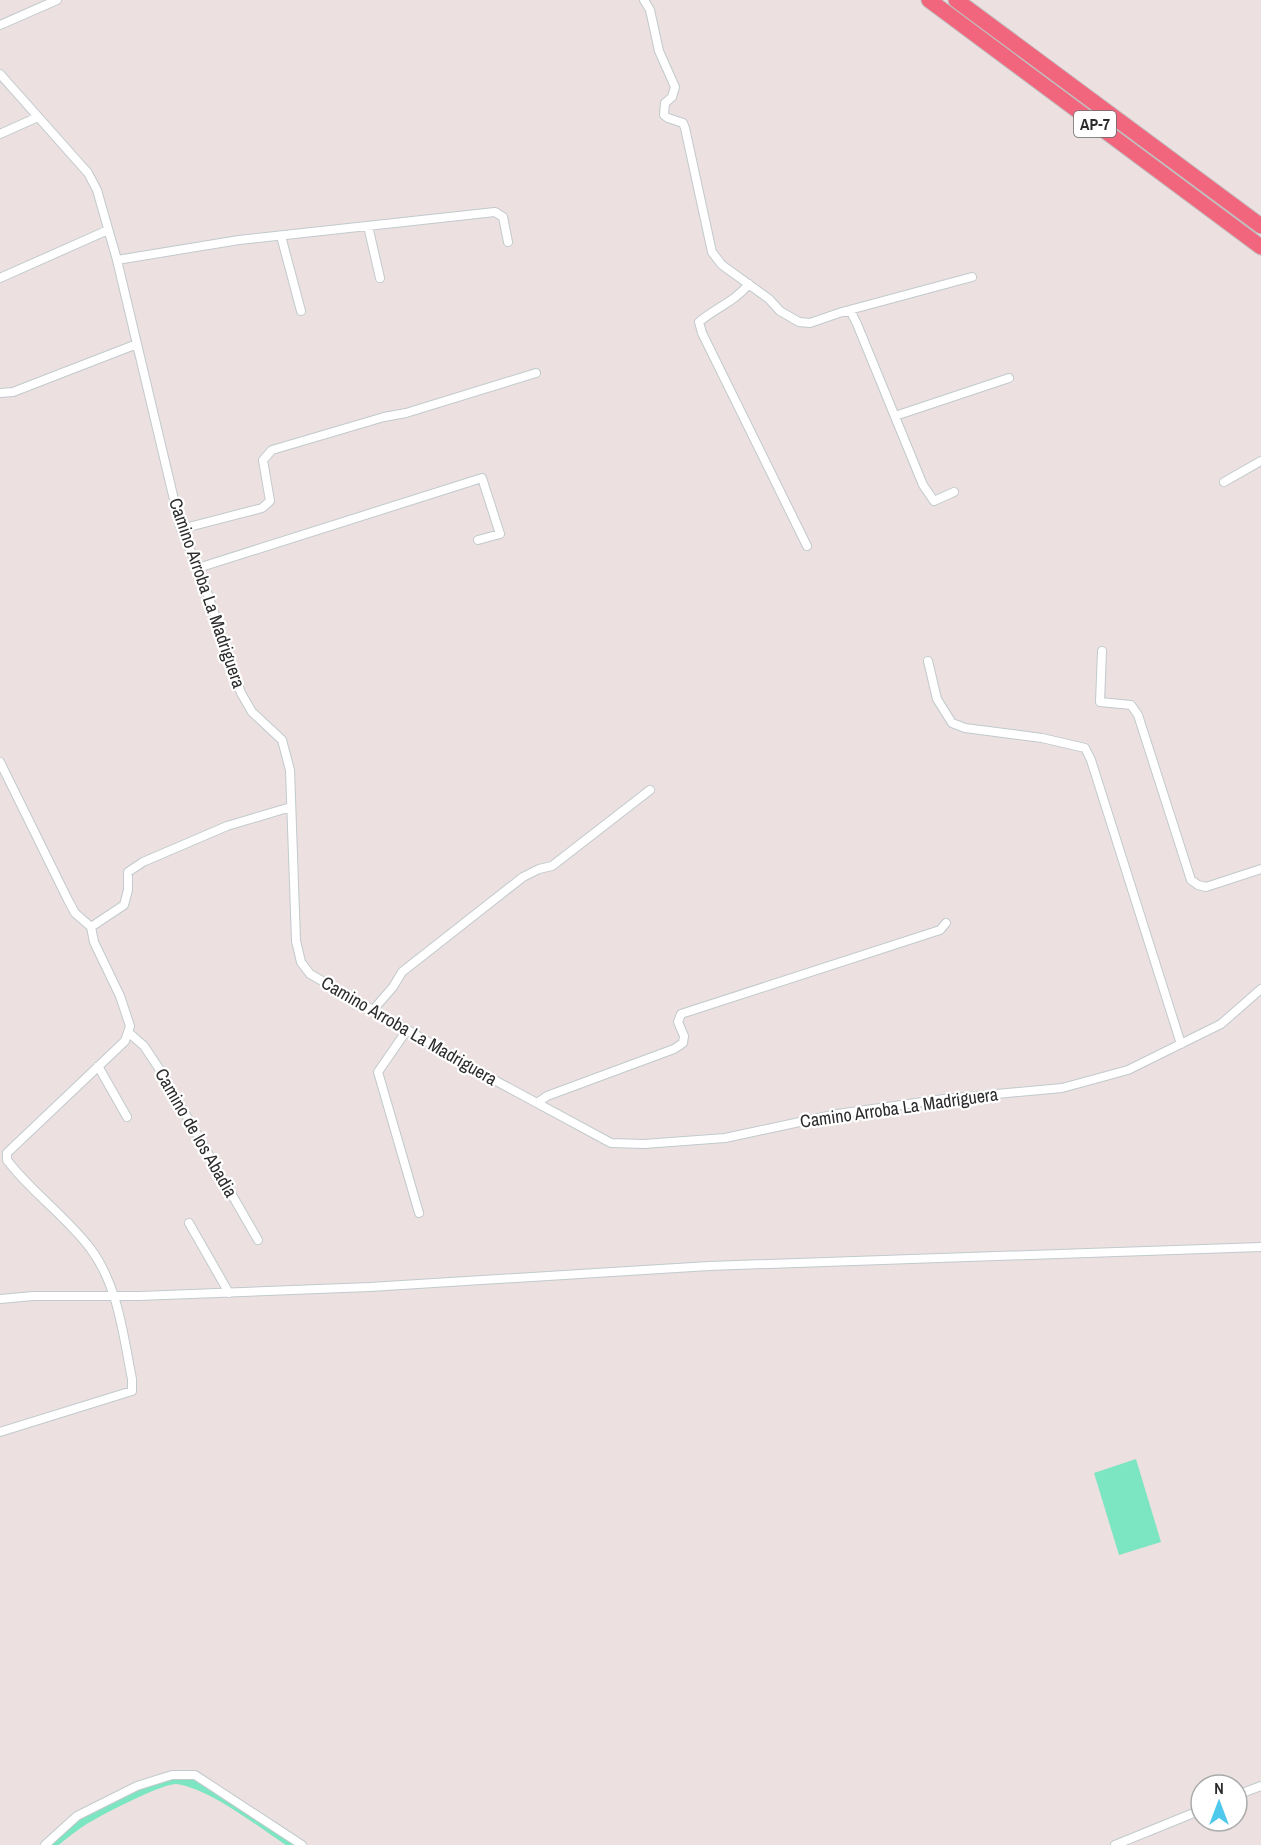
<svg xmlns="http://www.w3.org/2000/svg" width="1261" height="1845" font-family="'Archivo Narrow',sans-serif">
	<rect width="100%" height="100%" fill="#ece0e0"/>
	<path fill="#7ce5c2" d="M 1136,1459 L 1161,1542 L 1119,1555 L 1094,1473 Z"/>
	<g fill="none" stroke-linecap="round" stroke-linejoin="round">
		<path stroke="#7ce5c2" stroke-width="8" d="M 52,1845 C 64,1836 76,1825 89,1818 C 104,1809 162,1779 177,1780 C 213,1785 262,1825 293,1845"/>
		<defs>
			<path id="street" d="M 644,0 L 650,10 L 659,51 L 675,87 L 672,97 L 665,103 L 664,115 L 668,118 L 683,123 L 685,128 L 712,252 L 722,265 L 769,299 L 780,311 L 799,322 L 810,323 L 842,312 L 972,277
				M 0,25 L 57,0
				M 0,74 L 88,173 L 97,190 L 117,260 L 181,529 L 202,577 L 241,693 L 252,712 L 282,740 L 290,770 L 296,941 L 301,962 L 310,974 L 498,1082 L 611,1143 L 644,1144 L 725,1138 L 837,1114 L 944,1099 L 1062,1088 L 1128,1070 L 1221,1024 L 1261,989
				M 0,134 L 38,117
				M 368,226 L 380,278
				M 281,236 L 301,311
				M 117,260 L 239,240 L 495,212 L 503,217 L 508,242
				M 0,278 L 108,230
				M 749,284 C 734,302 717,307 699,322 L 702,333 L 807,546
				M 845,312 L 851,312 L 857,324 L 923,485 L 934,501 L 954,492
				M 0,393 L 13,392 L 137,344
				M 895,416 L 1009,378
				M 1224,482 L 1261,461
				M 181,529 L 262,508 L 270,501 L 263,460 L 272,450 L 384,417 L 406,413 L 536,373
				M 198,568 L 482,478 L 500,534 L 478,540
				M 1102,651 L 1100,702 L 1131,705 L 1138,715 L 1191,880 L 1198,885 L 1206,887 L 1261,869
				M 928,661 L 937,699 L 952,723 L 965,728 L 1042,738 L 1085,748 L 1091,760 L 1181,1044
				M 0,762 L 68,900 L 75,913 L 91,927 L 94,942 L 120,996 L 130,1026 L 125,1041 L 7,1153 L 7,1160 C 31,1192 65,1215 90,1248 C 118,1285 123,1334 132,1379 L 132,1391 L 0,1432
				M 91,927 L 124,905 L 128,890 L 128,872 L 143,862 L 227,826 L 291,807
				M 373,1010 L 393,987 L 402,972 L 523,877 L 539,869 L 552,866 L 650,790
				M 407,1030 L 378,1072 L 419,1213
				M 128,1032 L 144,1046 L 160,1070 L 258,1240
				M 98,1066 L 127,1117
				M 537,1103 L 547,1096 L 674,1049 L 683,1043 L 684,1036 L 678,1022 L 681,1014 L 940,930 L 946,923
				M 189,1223 L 229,1293
				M 0,1299 L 33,1296 L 139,1296 L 370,1287 L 709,1266 L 1261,1247
				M 1237,1795 L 1261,1786
				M 45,1845 L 77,1816 L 137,1786 L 172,1775 L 195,1775 L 302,1845
				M 1115,1845 L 1201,1810"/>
			<path id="highway" d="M 929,0 L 1261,247
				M 956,0 L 1261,226"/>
		</defs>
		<use href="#street" stroke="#c1cacd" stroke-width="10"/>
		<use href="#highway" stroke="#c0c0c0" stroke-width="17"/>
		<use href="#street" stroke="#fff" stroke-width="8"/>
		<use href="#highway" stroke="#f1667d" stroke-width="15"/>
	</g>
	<g text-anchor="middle" stroke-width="4.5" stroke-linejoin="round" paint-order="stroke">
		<rect fill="#fff" stroke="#6b6b6b" stroke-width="1.5" x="1074" y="111" width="42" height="26" rx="4.5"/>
		<g font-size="16" font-weight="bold" fill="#2c2c2c">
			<text x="1095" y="130">AP-7</text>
		</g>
		<g font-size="18" fill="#2c2c2c" stroke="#fff">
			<text transform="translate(207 593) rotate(71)" y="6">Camino Arroba La Madriguera</text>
			<text transform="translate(409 1031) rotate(30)" y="6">Camino Arroba La Madriguera</text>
			<text transform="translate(899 1108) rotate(-8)" y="6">Camino Arroba La Madriguera</text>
			<text transform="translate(196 1133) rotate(60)" y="6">Camino de los Abadia</text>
		</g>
	</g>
	<g transform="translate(1219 1803)"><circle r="28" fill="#ffffff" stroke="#ababab" stroke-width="1.5"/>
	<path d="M0-4.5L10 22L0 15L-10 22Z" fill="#4ec8eb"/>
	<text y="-9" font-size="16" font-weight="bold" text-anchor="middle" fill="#2c2c2c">N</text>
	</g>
</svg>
